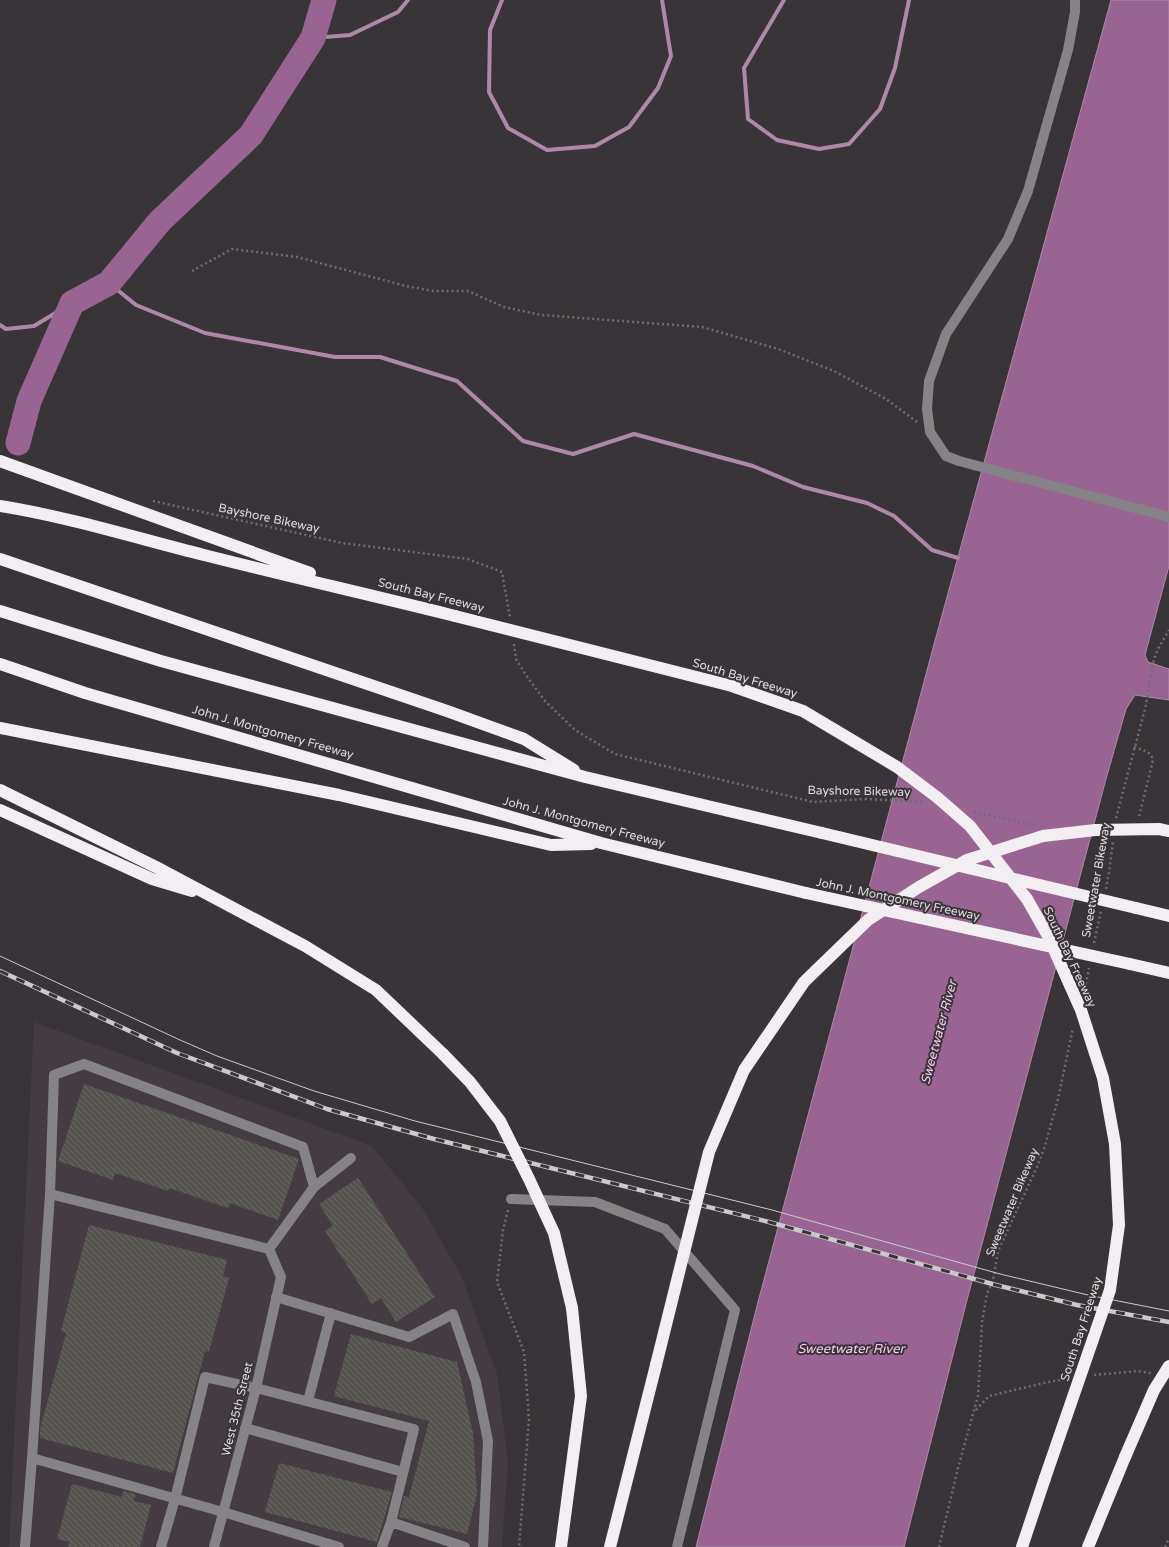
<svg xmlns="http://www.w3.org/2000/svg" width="1169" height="1547" font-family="'Varela Round',sans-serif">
	<defs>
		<pattern id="building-back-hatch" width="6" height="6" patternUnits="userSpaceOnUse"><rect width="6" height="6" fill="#54534e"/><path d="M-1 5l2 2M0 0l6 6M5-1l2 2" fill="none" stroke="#6c6b67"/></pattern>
	</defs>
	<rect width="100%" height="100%" fill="#393438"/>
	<path fill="#453b43" d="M 34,1022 L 372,1146 L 421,1206 L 461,1275 L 497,1374 L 508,1462 L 502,1547 L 9,1547 Z"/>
	<path fill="#996492" stroke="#ae88a9" d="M 1111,0 L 1169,0 L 1169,566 L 1145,655 L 1148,662 L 1169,669 L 1169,700 L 1135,695 L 1126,709 L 1106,779 L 966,1304 L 904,1547 L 696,1547 L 758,1302 L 933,648 Z"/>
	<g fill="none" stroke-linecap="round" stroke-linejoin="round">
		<path stroke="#ae88a9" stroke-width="4" d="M 502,0 L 490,30 L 489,92 L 508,128 L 547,150 L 595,146 L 629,127 L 658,88 L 671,56 L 662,0
			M 784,0 L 744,68 L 748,119 L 777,140 L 819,149 L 849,144 L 880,109 L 895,68 L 909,0
			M 313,38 L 350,35 L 398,12 L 408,0
			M 109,283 L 136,305 L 205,333 L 335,357 L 380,357 L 457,381 L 523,441 L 573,454 L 634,434 L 753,466 L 803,487 L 867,503 L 894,516 L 932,550 L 958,558
			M 0,325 L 6,329 L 34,326 L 72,303"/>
		<path stroke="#996492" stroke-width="25" d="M 18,443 L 29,401 L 72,303 L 109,283 L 160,221 L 251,135 L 313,38 L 324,0"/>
	</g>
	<path fill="url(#building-back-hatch)" d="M 84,1084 L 299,1159 L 278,1220 L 230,1203 L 228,1208 L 169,1188 L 168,1191 L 115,1173 L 113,1180 L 58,1161 Z
		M 358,1178 L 435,1297 L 396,1322 L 381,1298 L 372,1304 L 325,1231 L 333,1226 L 319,1204 Z
		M 89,1225 L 227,1260 L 223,1276 L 229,1278 L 209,1352 L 205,1351 L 173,1473 L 40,1438 L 40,1429 L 66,1333 L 61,1331 Z
		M 351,1334 L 457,1362 L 473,1433 L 477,1494 L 467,1534 L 399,1517 L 404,1496 L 409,1497 L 429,1421 L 334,1396 Z
		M 279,1463 L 392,1492 L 377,1542 L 265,1512 Z
		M 72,1484 L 122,1497 L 123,1491 L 136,1494 L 134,1501 L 151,1505 L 140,1547 L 68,1547 L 69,1542 L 57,1539 Z"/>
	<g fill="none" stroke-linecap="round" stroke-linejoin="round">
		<path stroke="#706c6f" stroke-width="2.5" stroke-dasharray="2 3" stroke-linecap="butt" d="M 192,271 L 232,249 L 297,257 L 406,286 L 433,291 L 468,291 L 504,307 L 541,315 L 702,327 L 778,349 L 834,371 L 886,399 L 917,422
			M 153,501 L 342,543 L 468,559 L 502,572 L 510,617
			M 514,644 L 516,659 L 528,678 L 545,701 L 575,730 L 615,754 L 813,802 L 865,799
			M 1134,747 C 1142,750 1151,751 1153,760 L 1139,817
			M 1116,818 L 1145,709 L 1154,659 L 1159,647 L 1169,630
			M 1106,889 L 1109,872 L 1113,842
			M 1094,943 L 1101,911
			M 1085,989 L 1089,968
			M 508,1210 L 503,1230 L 497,1282 L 524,1352 L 529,1419 L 519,1547
			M 1094,1375 L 1138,1371 L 1151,1373
			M 976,1410 L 989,1396 L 1048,1382 L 1067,1379
			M 939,1547 L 958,1468 L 978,1396 L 982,1322 L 987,1294 L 993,1280 L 998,1251 L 1037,1167 L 1045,1146 L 1058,1099 L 1073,1028
			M 1165,1547 L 1169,1538"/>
		<path stroke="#858385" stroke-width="10" d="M 1075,0 L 1075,12 L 1068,50 L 1028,191 L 1008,239 L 946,334 L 929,381 L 927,409 L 930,432 L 946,456 L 959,461 L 1169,517
			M 314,1187 L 351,1158
			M 50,1194 L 54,1075 L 84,1064 L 303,1147 L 314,1187 L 269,1249
			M 511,1199 L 595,1202 L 665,1229 L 735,1310 L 677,1547
			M 276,1297 L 409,1337 L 453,1314 L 476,1382 L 488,1441 L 483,1547
			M 308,1401 L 331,1313
			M 245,1428 L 403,1472
			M 25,1547 L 32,1458
			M 161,1547 L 175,1499 L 205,1377 L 256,1388 L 414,1429 L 391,1522
			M 214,1547 L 256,1388 L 281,1277 L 269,1249 L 50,1194 L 32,1458 L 223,1512 L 339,1547
			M 382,1547 L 391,1522 L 465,1547"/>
		<path stroke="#f3eef2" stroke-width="12" d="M 0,461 L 310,573
			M 0,506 C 69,517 136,538 204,555 C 287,576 371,595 455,616
			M 0,559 L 447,711 L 524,739 L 574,770
			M 0,611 L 161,661 L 585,777 L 822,833
			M 0,664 L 85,693 L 601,843 L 806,893
			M 0,728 L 339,795 L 551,845 L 591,844
			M 0,790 L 160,869 L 305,946 L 376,990 L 443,1054
			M 0,810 L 152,879 L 192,891
			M 1136,908 L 1169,916
			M 1130,964 L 1169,973
			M 561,1547 L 581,1396 L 572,1308
			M 610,1547 L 656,1365
			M 1022,1547 L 1045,1478
			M 1088,1547 L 1125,1457"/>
		<path stroke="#ccc9cc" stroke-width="1" d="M 0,956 L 180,1040 L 217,1056 L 314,1091 L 415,1121 L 772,1210 L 1000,1274 L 1088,1295 L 1169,1311"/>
		<defs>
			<path id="rail" d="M 0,971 L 177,1053 L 327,1109 L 434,1139 L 769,1222 L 996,1285 L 1077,1305 L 1169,1322"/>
		</defs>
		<use href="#rail" stroke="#ccc9cc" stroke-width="4.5"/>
		<use href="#rail" stroke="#393438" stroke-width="3" stroke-dasharray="9" stroke-linecap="butt"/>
		<path stroke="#706c6f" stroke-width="2.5" stroke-dasharray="2 3" stroke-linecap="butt" d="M 865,799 L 922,802
			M 974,812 L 1033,825"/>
		<path stroke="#f3eef2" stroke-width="12" d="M 455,616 L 732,686 L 803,711 L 897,767 L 938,798 L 970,826 L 1027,899 L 1048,936 L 1081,1010 L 1103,1078 L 1115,1144 L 1119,1225 L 1110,1290 L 1045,1478
			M 822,833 L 1136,908
			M 806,893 L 1130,964
			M 443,1054 L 470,1082 L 500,1121 L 529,1179 L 554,1233 L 572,1308
			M 656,1365 L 709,1152 L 744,1070 L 804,982 L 868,920 L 919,887 L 967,860 L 1043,836 L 1095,830 L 1159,829 L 1169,831
			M 1125,1457 L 1154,1390 L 1169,1366"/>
	</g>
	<g text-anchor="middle" stroke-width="4" stroke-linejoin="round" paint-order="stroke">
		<g font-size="12" fill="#dedbde" stroke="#393438">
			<text transform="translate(269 518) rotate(12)" y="4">Bayshore Bikeway</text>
			<text transform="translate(431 595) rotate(14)" y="4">South Bay Freeway</text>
			<text transform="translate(745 678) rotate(17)" y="4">South Bay Freeway</text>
			<text transform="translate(273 732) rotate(16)" y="4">John J. Montgomery Freeway</text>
			<text transform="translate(859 791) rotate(1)" y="4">Bayshore Bikeway</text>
			<text transform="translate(584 822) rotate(15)" y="4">John J. Montgomery Freeway</text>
			<text transform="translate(1096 880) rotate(-80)" y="4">Sweetwater Bikeway</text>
			<text transform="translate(898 899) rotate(12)" y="4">John J. Montgomery Freeway</text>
			<text transform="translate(1070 957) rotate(65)" y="4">South Bay Freeway</text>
			<text transform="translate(1012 1202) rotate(-67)" y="4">Sweetwater Bikeway</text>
			<text transform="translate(1081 1329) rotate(-72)" y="4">South Bay Freeway</text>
			<text transform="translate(237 1409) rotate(-76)" y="4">West 35th Street</text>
		</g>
		<g font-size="13" font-style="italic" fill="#f7c8f0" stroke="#393438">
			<text transform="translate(938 1032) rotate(-75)" y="5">Sweetwater River</text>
			<text x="851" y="1353">Sweetwater River</text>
		</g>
	</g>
</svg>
